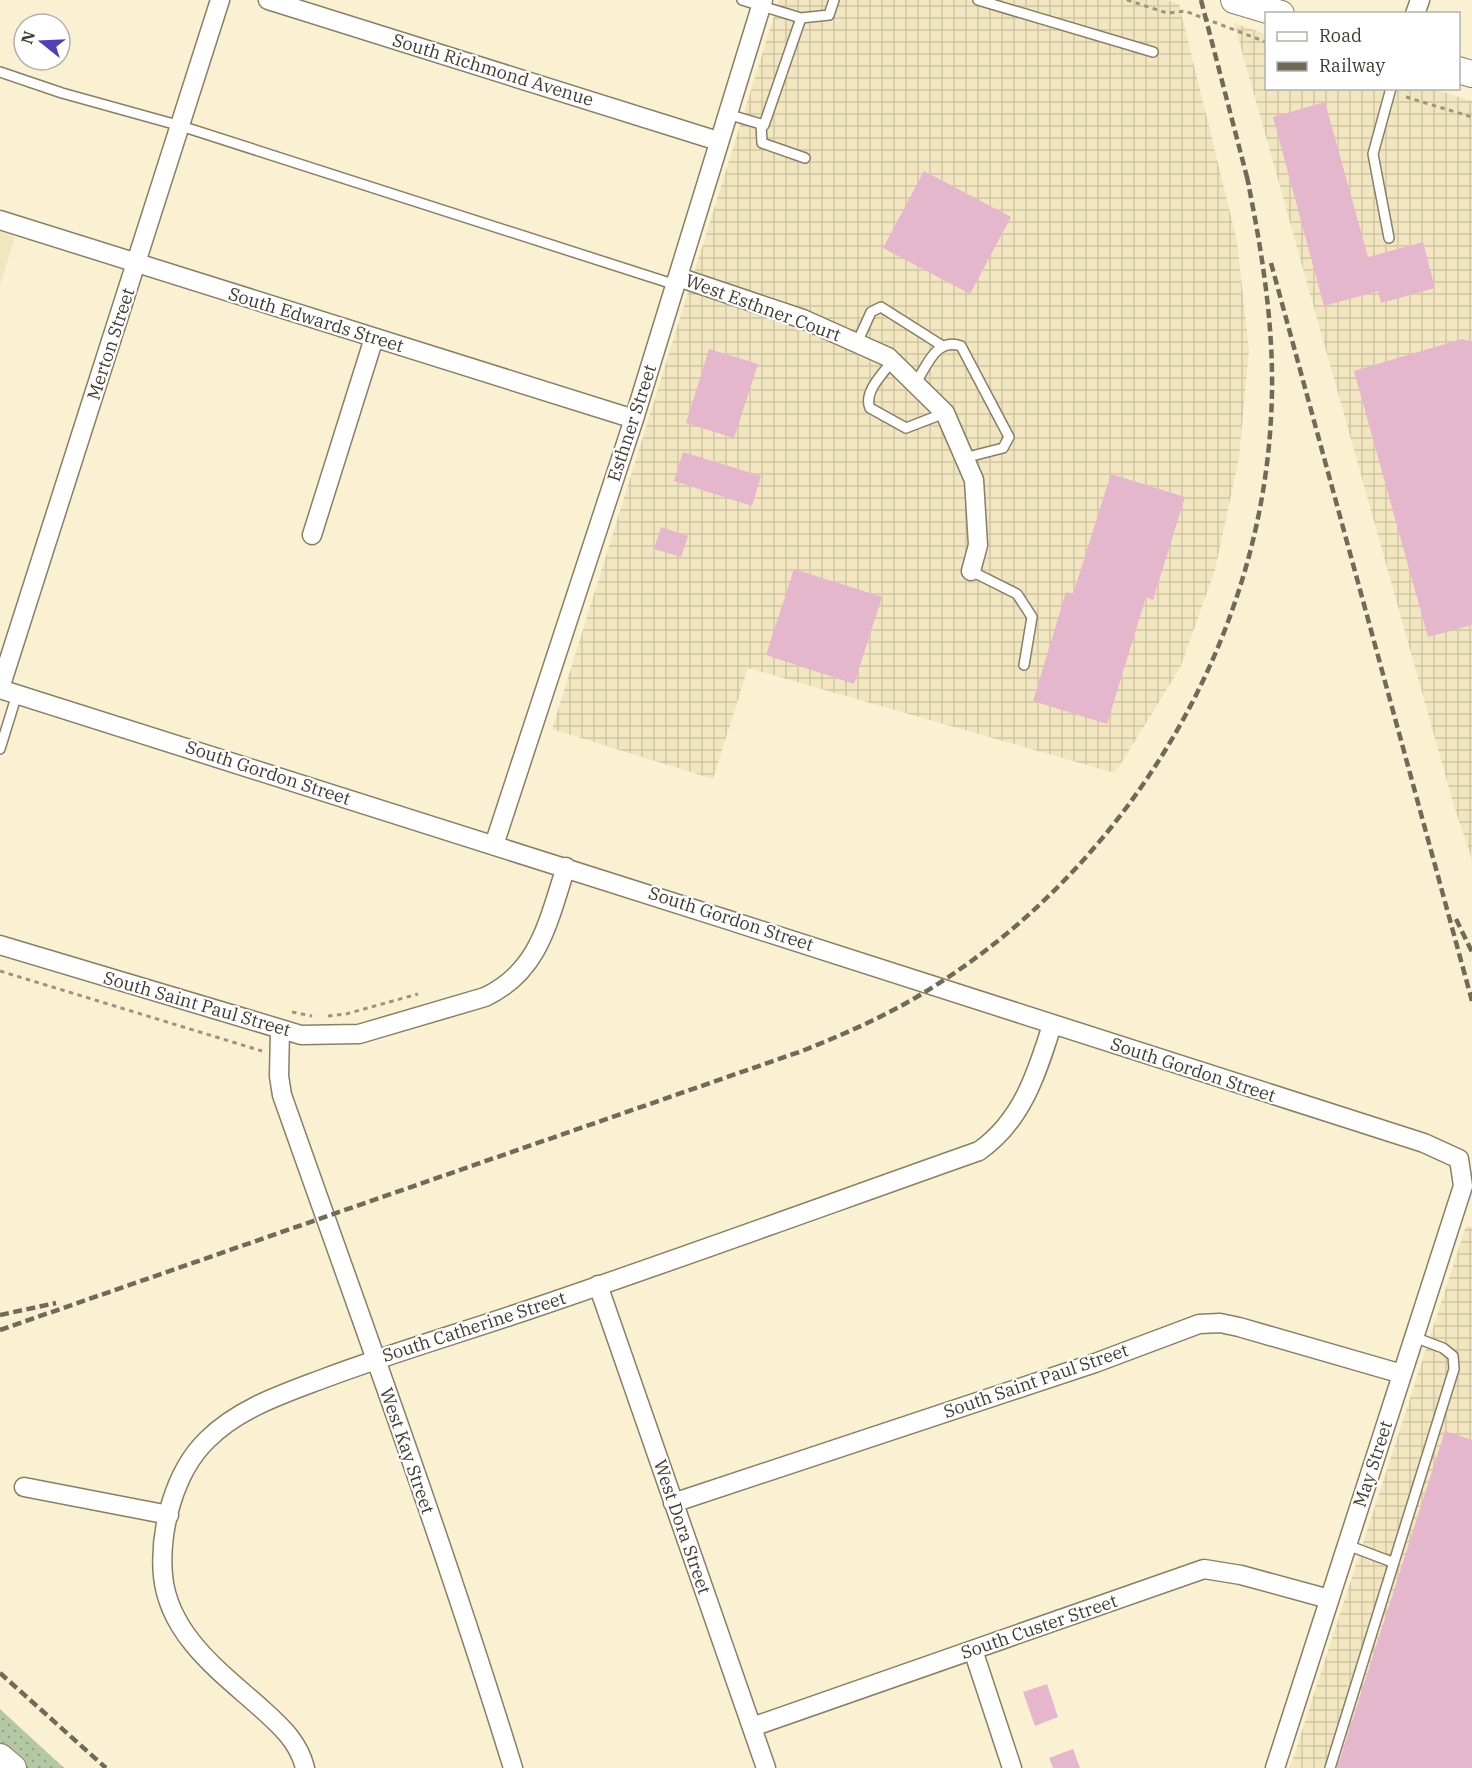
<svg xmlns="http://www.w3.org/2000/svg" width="1472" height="1768" font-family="'IBM Plex Serif',serif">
	<defs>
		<pattern id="industrial-grid" width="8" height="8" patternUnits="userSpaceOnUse" patternTransform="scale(1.5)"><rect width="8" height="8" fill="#f2e6c0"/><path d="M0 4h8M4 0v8" fill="none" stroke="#d1c6a5"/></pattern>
		<pattern id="grass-dots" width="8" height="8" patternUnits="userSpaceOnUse" patternTransform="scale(1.5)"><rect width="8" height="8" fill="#b4c8a6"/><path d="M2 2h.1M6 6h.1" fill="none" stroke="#94a488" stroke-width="1.8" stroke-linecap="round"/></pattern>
	</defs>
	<rect width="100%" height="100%" fill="#faf1d2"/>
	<path fill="#f2e6c0" d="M 0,232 L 15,237 L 0,285 Z"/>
	<path fill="url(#industrial-grid)" d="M 779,0 L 1167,0 L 1179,4 L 1237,241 L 1249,350 L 1239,458 L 1215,570 L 1180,668 L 1115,773 L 748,668 L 713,779 L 552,729 Z
		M 1234,23 L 1266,34 L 1266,88 L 1433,89 L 1472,101 L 1472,859 L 1454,806 Z
		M 1466,1226 L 1472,1228 L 1472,1768 L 1290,1768 Z"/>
	<path fill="url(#grass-dots)" d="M 0,1709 L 64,1768 L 24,1768 L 0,1746 Z"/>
	<path fill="#e4b7cd" d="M 1325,102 L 1368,257 L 1423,242 L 1435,288 L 1381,303 L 1378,291 L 1324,306 L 1273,117 Z
		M 924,171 L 1011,217 L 970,294 L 883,248 Z
		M 1462,339 L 1472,342 L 1472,625 L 1428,637 L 1354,371 Z
		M 709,349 L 758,364 L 734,438 L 686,423 Z
		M 683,452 L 761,476 L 752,506 L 674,481 Z
		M 1111,474 L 1185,497 L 1153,600 L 1146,597 L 1107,724 L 1033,701 L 1066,592 L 1073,594 Z
		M 661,527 L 688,536 L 681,557 L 654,549 Z
		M 794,569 L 882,597 L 854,684 L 766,655 Z
		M 1445,1431 L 1472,1440 L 1472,1768 L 1337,1768 Z
		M 1047,1684 L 1058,1717 L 1035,1726 L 1023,1692 Z
		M 1073,1749 L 1080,1768 L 1053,1768 L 1049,1758 Z"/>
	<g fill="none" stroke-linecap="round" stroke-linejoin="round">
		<defs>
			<path id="lane" d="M 978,0 L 1153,52
				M 801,18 L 829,15 L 834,0
				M 0,72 L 62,93 L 181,126 L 676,285
				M 727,114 L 764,125 L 801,18 L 742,0
				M 761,124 L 762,143 L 805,158
				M 1389,238 L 1373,154 L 1391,88
				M 857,343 L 871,312 L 881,307 L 941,345
				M 892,361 C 883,374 863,392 870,408 L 906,428 L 945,413
				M 915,384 C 927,366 936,337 961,346 L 1009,437 L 1003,448 L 964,458
				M 971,571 L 1017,594 L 1032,617 L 1024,665
				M 0,749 L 17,694
				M 1347,1545 L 1392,1562
				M 1330,1768 L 1454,1369 L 1453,1356 L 1443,1348 L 1414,1337"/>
			<path id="street" d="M 268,0 L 718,141
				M 1415,14 L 1420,0
				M 0,220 L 634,419
				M 678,277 L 803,319 L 888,357 L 945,413 L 974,480 L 978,545 L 971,571
				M 312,535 L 374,338
				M 0,688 L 220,0
				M 0,689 C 476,837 949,992 1424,1143 L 1459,1159 L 1463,1186 L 1275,1768
				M 494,845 L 634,419 L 763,0
				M 0,945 L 301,1035 L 359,1034 L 485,997 C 540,971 548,921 566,867
				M 280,1030 L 279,1076 L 282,1095 C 361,1319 443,1541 513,1768
				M 598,1285 L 766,1768
				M 24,1487 L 169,1515
				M 673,1503 L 1095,1363 L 1199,1324 L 1220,1323 L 1239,1327 L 1402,1374
				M 973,1650 L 1012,1768
				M 752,1727 L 1204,1569 L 1241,1575 L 1329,1599
				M 305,1768 C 299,1743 282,1727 263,1710 C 222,1673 169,1636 163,1576 C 159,1531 174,1472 207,1440 C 239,1408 283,1394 325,1378 C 392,1353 460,1333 528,1310 C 679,1259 829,1204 979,1151 C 1022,1121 1037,1073 1052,1025"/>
			<path id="secondary" d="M 1234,0 L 1281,14
				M 1458,70 L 1472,74
				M 0,1757 L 13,1768"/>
		</defs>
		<use href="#lane" stroke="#887f64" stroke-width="12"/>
		<use href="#street" stroke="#887f64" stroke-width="21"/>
		<use href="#secondary" stroke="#887f64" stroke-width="28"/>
		<path stroke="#9b9580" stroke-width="3" stroke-dasharray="4.5 4.5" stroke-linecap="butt" d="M 1127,0 L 1167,13 L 1185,11 L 1266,42
			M 1406,97 L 1472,117
			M 0,971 L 262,1051
			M 292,1012 L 312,1016
			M 328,1016 L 346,1014 L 418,994"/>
		<use href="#lane" stroke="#fff" stroke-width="9"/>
		<use href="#street" stroke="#fff" stroke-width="18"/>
		<use href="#secondary" stroke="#fff" stroke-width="26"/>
		<path stroke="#706b59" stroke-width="4.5" stroke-dasharray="9 4.5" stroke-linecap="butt" d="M 1201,0 L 1249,185
			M 1271,263 L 1472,1001
			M 1456,919 L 1472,952
			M 0,1315 L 56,1303
			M 0,1330 L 802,1051 C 847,1033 891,1014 933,987 C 1126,866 1259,646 1271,418 C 1276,336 1263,257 1247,177
			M 0,1673 L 106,1768"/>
	</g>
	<g text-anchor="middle" stroke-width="4.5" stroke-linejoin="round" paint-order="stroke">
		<g font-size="18" fill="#403d30" stroke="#fff">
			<text transform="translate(493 70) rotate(17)" y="6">South Richmond Avenue</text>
			<text transform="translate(763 308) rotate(20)" y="6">West Esthner Court</text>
			<text transform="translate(316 320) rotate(17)" y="6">South Edwards Street</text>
			<text transform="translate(111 344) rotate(-72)" y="6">Merton Street</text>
			<text transform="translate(632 423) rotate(-72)" y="6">Esthner Street</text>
			<text transform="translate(268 773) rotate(18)" y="6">South Gordon Street</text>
			<text transform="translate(731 919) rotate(18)" y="6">South Gordon Street</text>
			<text transform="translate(197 1004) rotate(16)" y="6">South Saint Paul Street</text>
			<text transform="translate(1193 1070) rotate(18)" y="6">South Gordon Street</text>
			<text transform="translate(474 1327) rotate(-18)" y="6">South Catherine Street</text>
			<text transform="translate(1036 1381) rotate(-19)" y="6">South Saint Paul Street</text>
			<text transform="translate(407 1451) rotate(71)" y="6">West Kay Street</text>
			<text transform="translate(1373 1464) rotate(-72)" y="6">May Street</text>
			<text transform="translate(682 1527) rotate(71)" y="6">West Dora Street</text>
			<text transform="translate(1039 1627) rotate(-19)" y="6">South Custer Street</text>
		</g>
	</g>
	<rect x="1265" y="12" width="195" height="78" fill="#ffffff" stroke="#b3b1ac" stroke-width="1.5"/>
	<rect x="1277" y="32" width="30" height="9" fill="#ffffff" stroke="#b3b1ac" stroke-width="1.5"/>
	<text x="1319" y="42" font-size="18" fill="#403d30">Road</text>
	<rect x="1277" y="62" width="30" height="9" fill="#706b59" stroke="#b3b1ac" stroke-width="1.5"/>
	<text x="1319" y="72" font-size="18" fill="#403d30">Railway</text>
	<g transform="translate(42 42) rotate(288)"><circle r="28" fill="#ffffff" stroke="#b3b1ac" stroke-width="1.5"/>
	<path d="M0-4.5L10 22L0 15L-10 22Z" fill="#523eb6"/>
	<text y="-9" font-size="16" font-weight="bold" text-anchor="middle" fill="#403d30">N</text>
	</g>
</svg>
